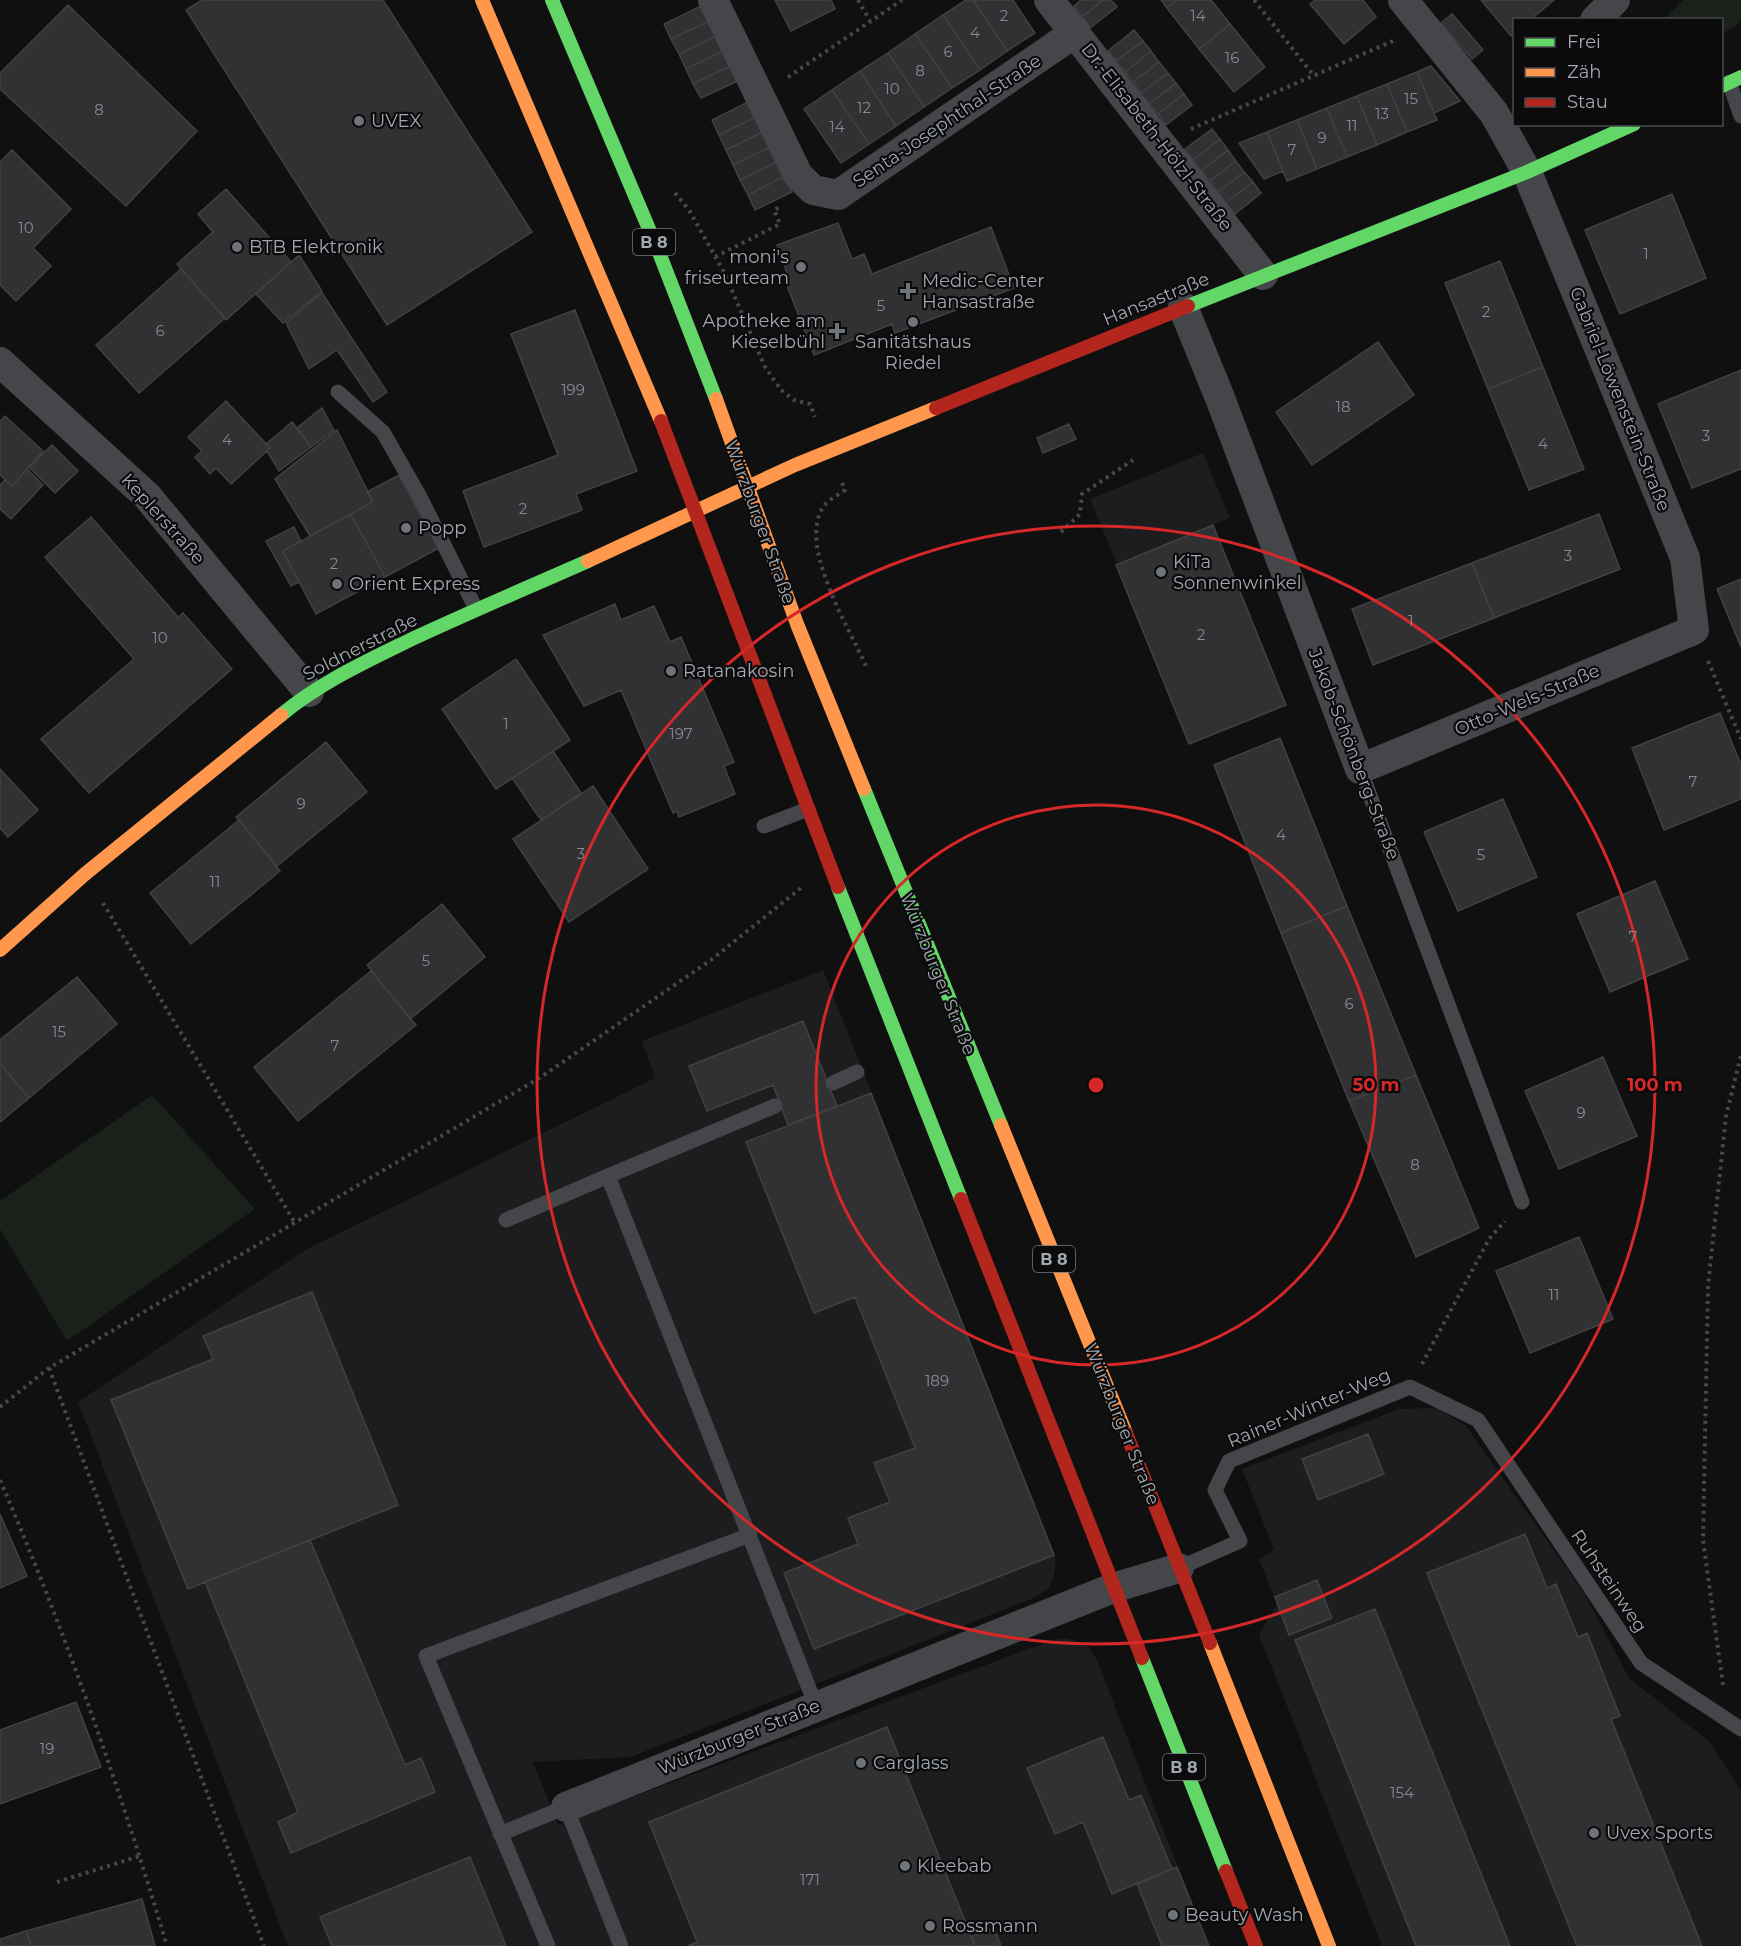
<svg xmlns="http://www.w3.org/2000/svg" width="1741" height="1946" font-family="Montserrat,sans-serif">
	<rect width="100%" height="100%" fill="#101011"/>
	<path fill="#1d1d1f" d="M 1203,453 L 1230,518 L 1117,564 L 1090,499 Z
		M 823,970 L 1055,1555 L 1055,1571 L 1050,1587 L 1034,1598 L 631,1757 L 533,1762 L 558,1825 L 1050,1641 L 1066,1638 L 1086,1644 L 1096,1658 L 1209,1946 L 288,1946 L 78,1402 L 307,1249 L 655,1078 L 642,1041 Z
		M 1437,1408 L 1466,1426 L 1584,1593 L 1629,1678 L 1710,1742 L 1741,1791 L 1741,1946 L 1382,1946 L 1259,1635 L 1277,1604 L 1259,1559 L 1274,1550 L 1242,1469 L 1399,1409 Z"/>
	<path fill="#1a211b" d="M 1683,0 L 1741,0 L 1741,20 L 1733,28 L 1722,33 L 1722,20 L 1664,19 Z
		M 152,1095 L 255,1209 L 67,1341 L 0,1229 L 0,1201 Z"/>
	<path fill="#313133" stroke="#404144" stroke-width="1.5" d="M 202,0 L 383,0 L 532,232 L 387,325 L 186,10 Z
		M 775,0 L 831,0 L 835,9 L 791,31 Z
		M 966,0 L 973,0 L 1007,51 L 980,70 L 943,15 Z
		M 973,0 L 1013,0 L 1035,33 L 1007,51 Z
		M 1081,0 L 1103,0 L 1082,17 L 1074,6 Z
		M 1103,0 L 1111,0 L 1117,7 L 1090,28 L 1082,17 Z
		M 1161,0 L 1177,0 L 1167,8 Z
		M 1177,0 L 1211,0 L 1230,24 L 1199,49 L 1167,8 Z
		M 1315,0 L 1363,0 L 1376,17 L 1344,44 L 1310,4 Z
		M 1481,0 L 1554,0 L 1530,20 L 1514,20 L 1514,33 L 1511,36 Z
		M 68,5 L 197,131 L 126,206 L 0,89 L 0,73 Z
		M 701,6 L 709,21 L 671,39 L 664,24 Z
		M 1452,14 L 1483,50 L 1472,59 L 1441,23 Z
		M 943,15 L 980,70 L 952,88 L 915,34 Z
		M 709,21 L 716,36 L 679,54 L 671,39 Z
		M 1230,24 L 1265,67 L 1234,92 L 1199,49 Z
		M 1134,30 L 1143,41 L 1116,61 L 1108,51 Z
		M 915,34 L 952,88 L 924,107 L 888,53 Z
		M 716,36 L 723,51 L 686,69 L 679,54 Z
		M 1143,41 L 1151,51 L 1125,72 L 1116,61 Z
		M 723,51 L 730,66 L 693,84 L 686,69 Z
		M 1151,51 L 1159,62 L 1133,82 L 1125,72 Z
		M 888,53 L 924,107 L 896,126 L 860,71 Z
		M 1159,62 L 1168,73 L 1141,93 L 1133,82 Z
		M 730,66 L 738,81 L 701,98 L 693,84 Z
		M 1431,66 L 1460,101 L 1434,113 L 1417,72 Z
		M 860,71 L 896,126 L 869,144 L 832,90 Z
		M 1417,72 L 1437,120 L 1407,132 L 1387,84 Z
		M 1168,73 L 1176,83 L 1149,104 L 1141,93 Z
		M 1176,83 L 1184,94 L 1158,114 L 1149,104 Z
		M 1387,84 L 1407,132 L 1377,145 L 1357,96 Z
		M 832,90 L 869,144 L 841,163 L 804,109 Z
		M 1184,94 L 1192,105 L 1166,125 L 1158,114 Z
		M 1357,96 L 1377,145 L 1347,157 L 1327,108 Z
		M 748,102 L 756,117 L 719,135 L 712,120 Z
		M 1327,108 L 1347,157 L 1317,169 L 1297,120 Z
		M 756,117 L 763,132 L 726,150 L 719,135 Z
		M 1297,120 L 1317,169 L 1287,181 L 1267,132 Z
		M 1212,129 L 1220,139 L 1193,160 L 1185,149 Z
		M 763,132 L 770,147 L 733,165 L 726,150 Z
		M 1267,132 L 1283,171 L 1264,179 L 1239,143 Z
		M 1220,139 L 1228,150 L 1201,171 L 1193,160 Z
		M 770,147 L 777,162 L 740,180 L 733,165 Z
		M 12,150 L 71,209 L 33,248 L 51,266 L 16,301 L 0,285 L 0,162 Z
		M 1228,150 L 1236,161 L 1210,181 L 1201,171 Z
		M 1236,161 L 1244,172 L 1218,192 L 1210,181 Z
		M 777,162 L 785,176 L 748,195 L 740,180 Z
		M 1244,172 L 1253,182 L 1226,203 L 1218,192 Z
		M 785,176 L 792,192 L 755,210 L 748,195 Z
		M 1253,182 L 1261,193 L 1235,214 L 1226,203 Z
		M 226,189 L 291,262 L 226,320 L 177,264 L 213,232 L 198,214 Z
		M 1672,194 L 1706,278 L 1620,314 L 1585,230 Z
		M 838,223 L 852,259 L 864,254 L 872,274 L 991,227 L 1014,288 L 895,333 L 892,324 L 814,355 L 786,283 L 790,282 L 777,245 Z
		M 299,255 L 322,291 L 283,323 L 256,294 Z
		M 1500,261 L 1543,367 L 1488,389 L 1445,283 Z
		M 181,269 L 225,318 L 139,393 L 96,345 Z
		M 322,293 L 387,392 L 373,402 L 337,350 L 309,369 L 286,323 Z
		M 575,310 L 637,471 L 576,494 L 582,510 L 484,547 L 463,491 L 558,455 L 511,334 Z
		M 1378,342 L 1414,395 L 1312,465 L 1276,412 Z
		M 1543,367 L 1584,469 L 1529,490 L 1488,389 Z
		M 1741,370 L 1741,469 L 1692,488 L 1658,404 Z
		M 226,401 L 270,448 L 231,484 L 216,468 L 210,474 L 195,457 L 202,451 L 188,437 Z
		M 322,408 L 334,430 L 311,447 L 297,428 Z
		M 5,416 L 43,451 L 12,486 L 0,475 L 0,422 Z
		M 292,422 L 311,447 L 279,471 L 267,451 L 270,448 L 266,444 Z
		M 1069,424 L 1076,439 L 1043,453 L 1037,438 Z
		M 337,430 L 373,502 L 310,536 L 275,479 Z
		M 52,445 L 78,471 L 55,493 L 29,467 Z
		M 27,469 L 43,485 L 11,519 L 0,509 L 0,485 L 5,480 L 12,486 Z
		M 399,475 L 439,548 L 385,577 L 351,514 L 373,502 L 367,492 Z
		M 351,514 L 385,577 L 316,614 L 283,551 Z
		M 1599,514 L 1620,569 L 1494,618 L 1472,563 Z
		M 91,517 L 178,617 L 183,613 L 232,669 L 89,793 L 41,739 L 134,659 L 45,557 Z
		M 1213,525 L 1286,705 L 1189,744 L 1116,565 Z
		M 294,527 L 301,541 L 283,551 L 299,582 L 291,586 L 266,541 Z
		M 1472,563 L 1494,618 L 1373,665 L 1352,609 Z
		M 1741,579 L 1741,647 L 1717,589 Z
		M 615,604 L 621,620 L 654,606 L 670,642 L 681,637 L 734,762 L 724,766 L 735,794 L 679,817 L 677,811 L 673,813 L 621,690 L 584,706 L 543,635 Z
		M 516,659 L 570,740 L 496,789 L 442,709 Z
		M 1720,713 L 1741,765 L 1741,799 L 1664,830 L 1632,748 Z
		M 1280,738 L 1347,906 L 1281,933 L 1214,765 Z
		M 326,742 L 367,792 L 277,866 L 236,817 Z
		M 553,751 L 581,793 L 541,820 L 512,778 Z
		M 0,769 L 38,810 L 8,837 L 0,828 Z
		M 593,786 L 648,869 L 569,922 L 513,839 Z
		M 1503,799 L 1537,877 L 1458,911 L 1424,832 Z
		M 239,820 L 280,871 L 191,944 L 150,893 Z
		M 1655,881 L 1688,959 L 1610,992 L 1577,914 Z
		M 442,904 L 485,957 L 410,1019 L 367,965 Z
		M 1347,906 L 1416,1075 L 1349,1101 L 1281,933 Z
		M 371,971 L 416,1025 L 298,1121 L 254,1067 Z
		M 77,977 L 117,1024 L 29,1098 L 0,1064 L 0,1040 Z
		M 803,1021 L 837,1106 L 788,1125 L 773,1085 L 707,1111 L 689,1066 Z
		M 1603,1057 L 1637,1136 L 1559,1169 L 1525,1091 Z
		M 0,1064 L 29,1098 L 0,1122 Z
		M 1416,1075 L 1479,1228 L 1416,1257 L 1349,1101 Z
		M 871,1093 L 1054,1555 L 814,1649 L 784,1573 L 858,1544 L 848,1518 L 890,1502 L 874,1463 L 915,1448 L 855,1297 L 814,1313 L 746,1142 Z
		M 1579,1237 L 1613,1319 L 1530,1353 L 1496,1271 Z
		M 312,1292 L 398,1505 L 188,1589 L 111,1400 L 213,1359 L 203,1336 Z
		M 1368,1434 L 1384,1474 L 1318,1500 L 1302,1459 Z
		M 0,1514 L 27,1576 L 0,1588 Z
		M 1525,1534 L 1547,1588 L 1556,1584 L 1578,1637 L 1587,1633 L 1620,1716 L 1611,1719 L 1702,1946 L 1577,1946 L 1427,1573 Z
		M 310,1540 L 405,1765 L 421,1758 L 435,1792 L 291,1853 L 278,1822 L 298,1812 L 205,1582 Z
		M 1317,1580 L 1332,1618 L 1289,1635 L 1275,1597 Z
		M 1375,1609 L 1510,1946 L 1416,1946 L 1295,1640 Z
		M 76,1702 L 101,1767 L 0,1804 L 0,1730 Z
		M 887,1727 L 975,1946 L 688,1946 L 697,1942 L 649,1822 Z
		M 1103,1737 L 1129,1800 L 1141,1795 L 1172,1869 L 1112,1894 L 1083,1822 L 1055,1834 L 1027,1768 Z
		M 470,1857 L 506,1946 L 332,1946 L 320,1917 Z
		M 1177,1867 L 1209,1946 L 1162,1946 L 1137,1884 Z
		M 142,1899 L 155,1946 L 31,1946 L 26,1931 Z
		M 994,1928 L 1001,1946 L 975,1946 L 971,1937 Z
		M 26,1931 L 31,1946 L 0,1946 L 0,1939 Z"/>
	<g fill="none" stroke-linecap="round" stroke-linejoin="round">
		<path stroke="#46484b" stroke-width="4" stroke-dasharray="3 4.5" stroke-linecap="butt" d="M 858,0 L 870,21
			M 1254,0 L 1314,76
			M 788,77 L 902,0
			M 1191,129 L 1393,41
			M 675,193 L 689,210 L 724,272 L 765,367 L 781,390 L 794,400 L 810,404 L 815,417
			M 715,257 L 780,224 L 774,210 L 780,207
			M 842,483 L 845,490 C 838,495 828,500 823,507 C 798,546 849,628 866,666
			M 1061,532 L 1080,514 L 1082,494 L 1133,460
			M 1708,661 L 1741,739
			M 103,903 L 295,1223
			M 1422,1364 L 1489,1239 L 1505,1221
			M 49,1368 L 264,1946
			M 0,1407 L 49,1368 L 541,1077 L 711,960 L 801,888
			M 0,1480 C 65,1631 120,1788 167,1946
			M 1723,1685 L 1703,1540 L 1708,1286 L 1726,1116 L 1741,1055
			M 57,1882 L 140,1856"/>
		<path stroke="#454649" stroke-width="15" d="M 1729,82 L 1741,116
			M 338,392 L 383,432 L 420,497 L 476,609
			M 1360,769 L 1522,1202
			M 764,826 L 808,809
			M 833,1083 L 857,1072
			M 775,1106 L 608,1176 L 816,1706
			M 506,1220 L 608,1176
			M 1179,1568 L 1240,1541 L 1215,1490 L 1229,1461 L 1410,1387 L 1478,1420 L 1641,1663 L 1741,1729
			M 500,1834 L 566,1807 L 621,1946
			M 548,1946 L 426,1656 L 750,1535"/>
		<path stroke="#454649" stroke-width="30" d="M 713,0 L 798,175 L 813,190 L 838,195 L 1076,32
			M 1049,0 L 1263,275
			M 1595,20 L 1615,0
			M 1183,307 L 1220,398 L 1360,769 L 1694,630 L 1685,558 L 1527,172 L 1494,113 L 1403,0
			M 0,362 L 147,496 L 309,692
			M 566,1807 L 1113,1588 L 1179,1568"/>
		<path stroke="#63d668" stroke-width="14" d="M 552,0 L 660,255 L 716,399
			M 1722,86 L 1741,77
			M 1188,306 L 1527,172 L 1634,124
			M 281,715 C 321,682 365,662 412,639 C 470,612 529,587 588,561
			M 864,789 L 1001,1125
			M 838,887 L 961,1199
			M 1142,1658 L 1226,1871"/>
		<path stroke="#ff974d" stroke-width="14" d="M 482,0 L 661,421
			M 716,399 L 797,624 L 864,789
			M 588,561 L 795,465 L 936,408
			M 0,950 L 85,874 L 281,715
			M 1001,1125 L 1126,1433
			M 1210,1643 L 1329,1946"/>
		<path stroke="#b3261e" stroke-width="14" d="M 936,408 L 1188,306
			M 661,421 L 838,887
			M 961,1199 L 1142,1658
			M 1126,1433 L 1210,1643
			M 1226,1871 L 1256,1946"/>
	</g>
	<g fill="none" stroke="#d62828" stroke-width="3">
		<circle cx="1096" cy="1085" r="280"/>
		<circle cx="1096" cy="1085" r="559"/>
	</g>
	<g fill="#6f737a" stroke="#0b0b0c" stroke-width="2">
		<circle cx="359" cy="121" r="6"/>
		<circle cx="237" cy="247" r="6"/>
		<circle cx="801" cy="267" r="6"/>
		<path d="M905 282h6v6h6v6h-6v6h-6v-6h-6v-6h6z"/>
		<circle cx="913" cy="322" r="6"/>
		<path d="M834 322h6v6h6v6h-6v6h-6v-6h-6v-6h6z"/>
		<circle cx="406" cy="528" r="6"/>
		<circle cx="1161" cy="572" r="6"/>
		<circle cx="337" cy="584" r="6"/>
		<circle cx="671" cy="671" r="6"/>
		<circle cx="861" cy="1763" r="6"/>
		<circle cx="1594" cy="1833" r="6"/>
		<circle cx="905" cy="1866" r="6"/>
		<circle cx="1173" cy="1915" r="6"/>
		<circle cx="930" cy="1926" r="6"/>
	</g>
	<g text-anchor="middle" stroke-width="4.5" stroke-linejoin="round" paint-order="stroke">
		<g font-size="15" fill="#868a92">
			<text x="1004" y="21">2</text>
			<text x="1198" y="21">14</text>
			<text x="975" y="38">4</text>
			<text x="948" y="57">6</text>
			<text x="1232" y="63">16</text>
			<text x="920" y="76">8</text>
			<text x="892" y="94">10</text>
			<text x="1411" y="104">15</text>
			<text x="864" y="113">12</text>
			<text x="99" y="115">8</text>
			<text x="1382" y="119">13</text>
			<text x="1352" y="131">11</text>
			<text x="837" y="132">14</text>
			<text x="1322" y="143">9</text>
			<text x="1292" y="155">7</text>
			<text x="26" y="233">10</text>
			<text x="1646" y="259">1</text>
			<text x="881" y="311">5</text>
			<text x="1486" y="317">2</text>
			<text x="160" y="336">6</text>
			<text x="573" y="395">199</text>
			<text x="1343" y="412">18</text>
			<text x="1706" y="441">3</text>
			<text x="227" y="445">4</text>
			<text x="1543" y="449">4</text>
			<text x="523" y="514">2</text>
			<text x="1568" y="561">3</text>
			<text x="334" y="569">2</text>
			<text x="1411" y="626">1</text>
			<text x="1201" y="640">2</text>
			<text x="160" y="643">10</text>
			<text x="506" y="729">1</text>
			<text x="681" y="739">197</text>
			<text x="1693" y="787">7</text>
			<text x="301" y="809">9</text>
			<text x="1281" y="840">4</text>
			<text x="581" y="859">3</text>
			<text x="1481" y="860">5</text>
			<text x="215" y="887">11</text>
			<text x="1633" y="942">7</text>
			<text x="426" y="966">5</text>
			<text x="1349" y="1009">6</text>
			<text x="59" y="1037">15</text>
			<text x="335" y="1051">7</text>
			<text x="1581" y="1118">9</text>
			<text x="1415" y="1170">8</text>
			<text x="1554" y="1300">11</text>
			<text x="937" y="1386">189</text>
			<text x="47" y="1754">19</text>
			<text x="1402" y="1798">154</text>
			<text x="810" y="1885">171</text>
		</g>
		<g fill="#0b0b0c" stroke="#757980" stroke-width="1.5">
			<rect x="633" y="229" width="42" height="26" rx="4.5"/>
			<rect x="1033" y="1246" width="42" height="26" rx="4.5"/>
			<rect x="1163" y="1754" width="42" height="26" rx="4.5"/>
		</g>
		<g font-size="16" font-weight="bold" fill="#a2a8b2">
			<text x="654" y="248">B 8</text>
			<text x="1054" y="1265">B 8</text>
			<text x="1184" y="1773">B 8</text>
		</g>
		<g font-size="18" fill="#a2a8b2" stroke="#0b0b0c" text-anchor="start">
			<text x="371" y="127">UVEX</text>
			<text x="249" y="253">BTB Elektronik</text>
			<text x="789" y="263" text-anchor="end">moni's<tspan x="789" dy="21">friseurteam</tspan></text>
			<text x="922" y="287">Medic-Center<tspan x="922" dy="21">Hansastraße</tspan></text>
			<text x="825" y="327" text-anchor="end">Apotheke am<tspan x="825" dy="21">Kieselbühl</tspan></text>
			<text x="913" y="348" text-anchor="middle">Sanitätshaus<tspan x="913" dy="21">Riedel</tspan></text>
			<text x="418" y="534">Popp</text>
			<text x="1173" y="568">KiTa<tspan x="1173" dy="21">Sonnenwinkel</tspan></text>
			<text x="349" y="590">Orient Express</text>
			<text x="683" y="677">Ratanakosin</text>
			<text x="873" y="1769">Carglass</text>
			<text x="1606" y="1839">Uvex Sports</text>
			<text x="917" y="1872">Kleebab</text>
			<text x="1185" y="1921">Beauty Wash</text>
			<text x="942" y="1932">Rossmann</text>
		</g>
		<g font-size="18" fill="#a2a8b2" stroke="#0b0b0c">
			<text transform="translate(947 121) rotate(-34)" y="6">Senta-Josephthal-Straße</text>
			<text transform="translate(1157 137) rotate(52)" y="6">Dr.-Elisabeth-Hölzl-Straße</text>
			<text transform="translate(1156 299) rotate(-22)" y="6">Hansastraße</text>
			<text transform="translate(1620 399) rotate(68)" y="6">Gabriel-Löwenstein-Straße</text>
			<text transform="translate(163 519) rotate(48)" y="6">Keplerstraße</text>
			<text transform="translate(760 522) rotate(70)" y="6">Würzburger Straße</text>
			<text transform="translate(360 647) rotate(-27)" y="6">Soldnerstraße</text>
			<text transform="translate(1527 700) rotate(-23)" y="6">Otto-Wels-Straße</text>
			<text transform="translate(1354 754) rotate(69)" y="6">Jakob-Schönberg-Straße</text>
			<text transform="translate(938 974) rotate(68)" y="6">Würzburger Straße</text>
			<text transform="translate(1309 1408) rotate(-23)" y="6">Rainer-Winter-Weg</text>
			<text transform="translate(1122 1424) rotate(68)" y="6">Würzburger Straße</text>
			<text transform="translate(1609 1581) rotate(56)" y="6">Ruhsteinweg</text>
			<text transform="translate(739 1737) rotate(-22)" y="6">Würzburger Straße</text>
		</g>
	</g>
	<circle cx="1096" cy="1085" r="9" fill="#d62828" stroke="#0b0b0c" stroke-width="3"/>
	<g font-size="18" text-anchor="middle" font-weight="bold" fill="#d62828" stroke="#0b0b0c" stroke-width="4.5" stroke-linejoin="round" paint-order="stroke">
		<text x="1376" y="1091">50 m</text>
		<text x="1655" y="1091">100 m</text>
	</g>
	<rect x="1513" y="18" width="210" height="108" fill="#0b0b0c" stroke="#474a4e" stroke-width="1.5"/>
	<rect x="1525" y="38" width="30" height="9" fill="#63d668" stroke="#474a4e" stroke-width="1.5"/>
	<text x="1567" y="48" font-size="18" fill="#a2a8b2">Frei</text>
	<rect x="1525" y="68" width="30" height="9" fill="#ff974d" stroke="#474a4e" stroke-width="1.5"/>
	<text x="1567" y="78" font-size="18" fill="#a2a8b2">Zäh</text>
	<rect x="1525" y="98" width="30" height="9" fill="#b3261e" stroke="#474a4e" stroke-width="1.5"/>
	<text x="1567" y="108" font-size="18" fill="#a2a8b2">Stau</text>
</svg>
